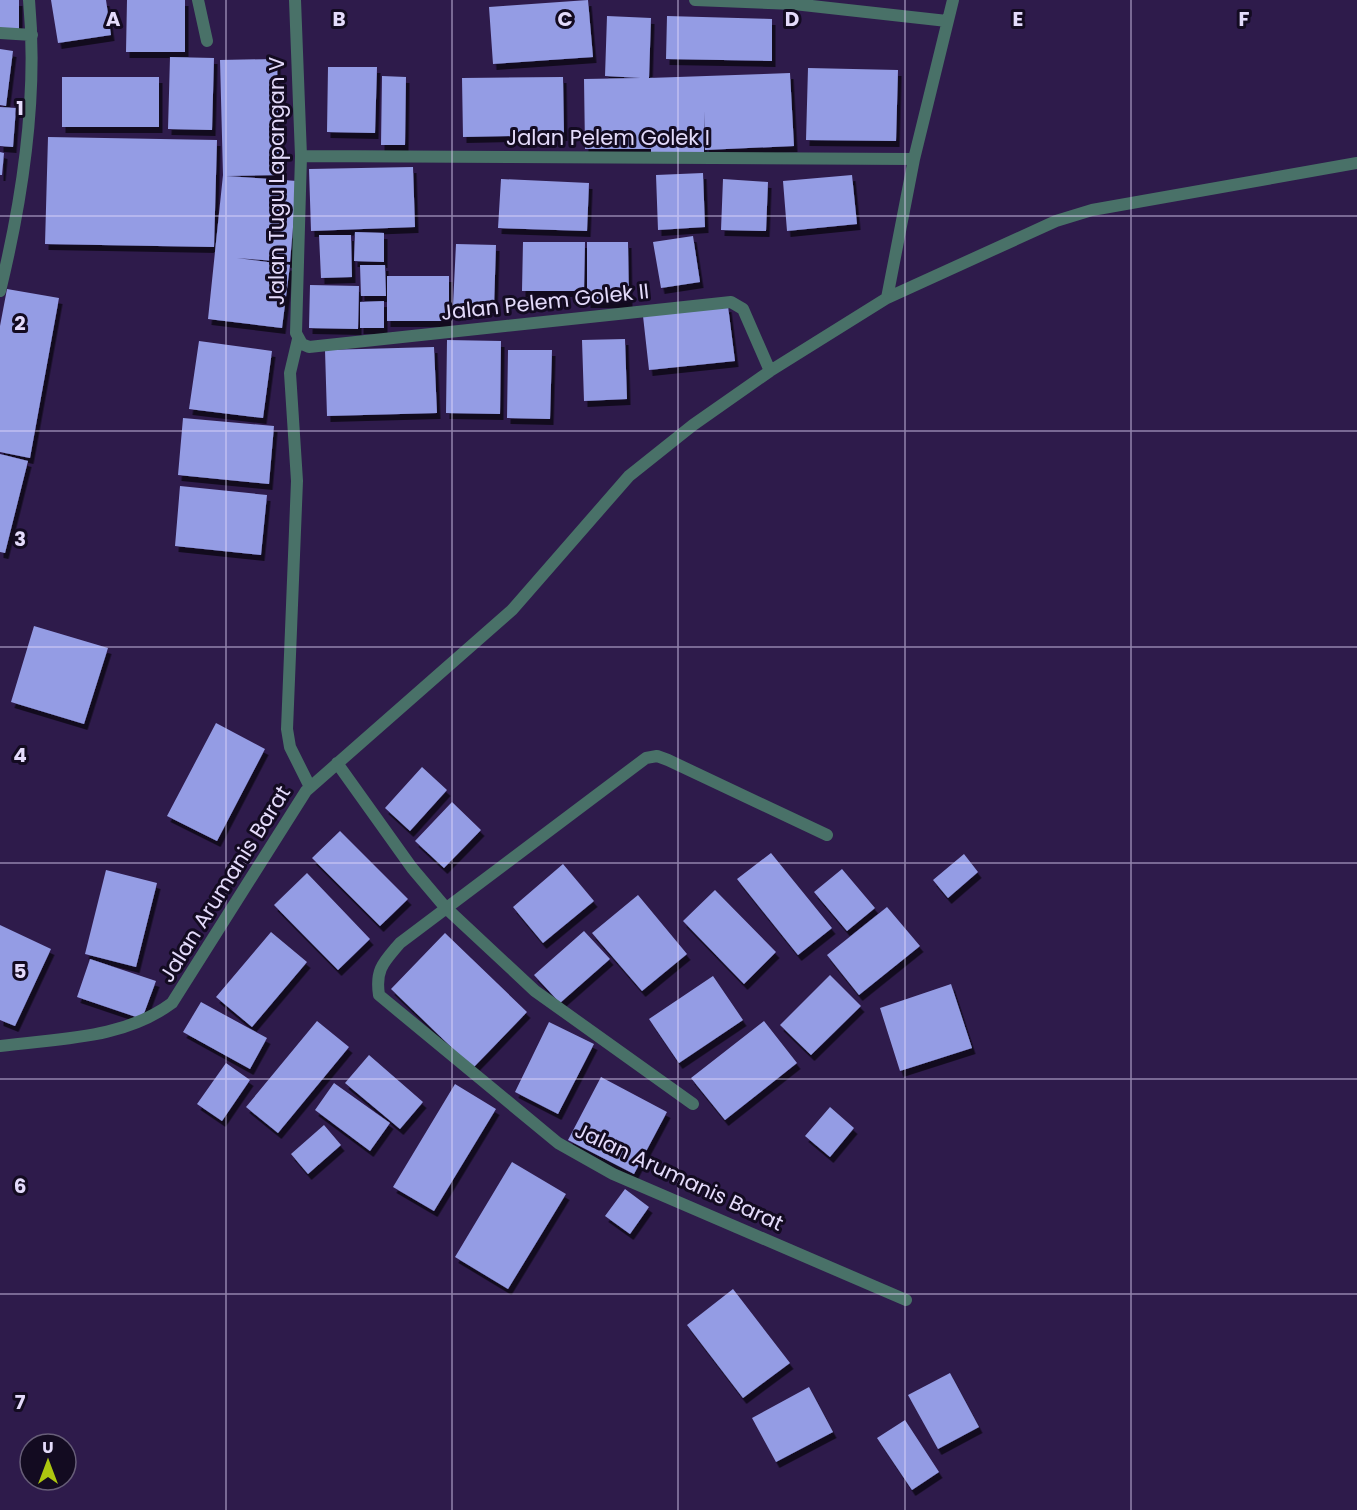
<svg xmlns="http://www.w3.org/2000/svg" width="1357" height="1510" font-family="Poppins,sans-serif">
	<defs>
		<filter id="shadow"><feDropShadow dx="3.5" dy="6" stdDeviation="0" flood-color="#0009"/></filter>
	</defs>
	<rect width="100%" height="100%" fill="#2e1b4b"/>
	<path fill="#949ce4" filter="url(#shadow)" d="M 0,0 L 19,0 L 19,29 L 0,28 Z
		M 51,0 L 106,0 L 111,35 L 58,43 Z
		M 127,0 L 185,0 L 185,52 L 126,52 Z
		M 588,0 L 593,57 L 493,64 L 489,7 Z
		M 607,16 L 651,18 L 649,78 L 790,73 L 794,146 L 705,150 L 704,111 L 704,153 L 651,153 L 651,149 L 585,149 L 584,79 L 641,78 L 605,76 Z
		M 667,16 L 772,19 L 772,61 L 666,59 Z
		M 0,49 L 13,51 L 6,106 L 0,105 Z
		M 170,57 L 214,58 L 212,130 L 168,129 Z
		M 277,59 L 279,175 L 226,176 L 297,181 L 290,262 L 237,258 L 290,265 L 282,328 L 208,319 L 223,175 L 220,60 Z
		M 328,67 L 377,67 L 375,133 L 327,132 Z
		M 808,68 L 898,70 L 896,141 L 806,140 Z
		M 382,76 L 406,77 L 405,145 L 381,145 Z
		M 62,77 L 159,77 L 159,127 L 62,127 Z
		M 563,77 L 564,135 L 463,137 L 462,78 Z
		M 0,107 L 16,108 L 13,147 L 0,146 Z
		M 48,137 L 217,140 L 214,247 L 45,244 Z
		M 0,152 L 4,153 L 2,175 L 0,175 Z
		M 413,167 L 415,227 L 311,231 L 309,169 Z
		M 703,173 L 705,227 L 658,230 L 656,175 Z
		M 852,175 L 857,224 L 787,231 L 783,181 Z
		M 501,179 L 589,183 L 587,231 L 498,228 Z
		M 723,179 L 768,182 L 766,231 L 721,230 Z
		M 355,232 L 384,233 L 384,262 L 354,261 Z
		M 319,235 L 351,235 L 352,277 L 321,278 Z
		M 693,236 L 700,282 L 661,288 L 653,242 Z
		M 523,242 L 585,242 L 584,291 L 522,291 Z
		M 587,242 L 628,242 L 629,302 L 587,302 Z
		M 456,244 L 496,245 L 494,307 L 453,306 Z
		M 360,265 L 385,265 L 386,296 L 361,296 Z
		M 387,276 L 449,276 L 449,321 L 387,321 Z
		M 310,285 L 359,286 L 358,329 L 309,328 Z
		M 7,289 L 59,298 L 30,458 L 0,452 L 0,326 Z
		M 384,301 L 384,328 L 360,328 L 360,302 Z
		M 728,306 L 735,361 L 649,370 L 643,316 Z
		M 625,339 L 627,399 L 584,401 L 582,340 Z
		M 447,340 L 501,341 L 500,414 L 446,413 Z
		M 199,341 L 272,351 L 263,418 L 189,409 Z
		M 434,347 L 437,413 L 327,416 L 325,350 Z
		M 508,350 L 552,350 L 550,419 L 507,418 Z
		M 183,418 L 274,426 L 269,484 L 178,475 Z
		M 0,454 L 28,461 L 5,553 L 0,552 Z
		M 180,486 L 267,495 L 261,555 L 175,546 Z
		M 34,626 L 108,648 L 84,724 L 11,702 Z
		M 216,723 L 265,749 L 217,841 L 167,816 Z
		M 422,767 L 447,790 L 410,831 L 385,808 Z
		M 452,802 L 481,830 L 444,868 L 415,841 Z
		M 340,831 L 408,899 L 380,926 L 312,858 Z
		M 771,853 L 832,928 L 798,955 L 737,879 Z
		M 964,854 L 978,872 L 948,898 L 933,880 Z
		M 563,864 L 594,901 L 543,943 L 513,907 Z
		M 842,869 L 875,908 L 847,931 L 814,892 Z
		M 106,870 L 157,883 L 136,967 L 85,954 Z
		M 307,873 L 370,939 L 338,970 L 274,905 Z
		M 715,890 L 776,952 L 744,984 L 683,921 Z
		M 638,895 L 687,954 L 642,991 L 592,933 Z
		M 887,907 L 920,946 L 859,995 L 827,955 Z
		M 0,925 L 51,949 L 15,1026 L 0,1020 Z
		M 584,931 L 610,959 L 560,1003 L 534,975 Z
		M 271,932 L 307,962 L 252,1027 L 216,997 Z
		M 445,933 L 527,1012 L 473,1068 L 391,989 Z
		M 90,959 L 156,981 L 142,1019 L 77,997 Z
		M 830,975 L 861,1006 L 811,1055 L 780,1025 Z
		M 713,976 L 743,1020 L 679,1063 L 649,1019 Z
		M 951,984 L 972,1048 L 900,1071 L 880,1008 Z
		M 201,1002 L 267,1038 L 250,1069 L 183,1032 Z
		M 317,1021 L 349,1047 L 278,1133 L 246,1107 Z
		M 764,1021 L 797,1063 L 725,1120 L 691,1078 Z
		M 549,1022 L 594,1044 L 558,1114 L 515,1092 Z
		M 369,1055 L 423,1102 L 400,1129 L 345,1083 Z
		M 226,1063 L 250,1080 L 222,1121 L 197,1104 Z
		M 601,1077 L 667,1112 L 634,1174 L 568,1140 Z
		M 334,1083 L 390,1123 L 370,1151 L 315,1110 Z
		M 455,1084 L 496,1109 L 434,1211 L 393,1187 Z
		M 830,1107 L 854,1128 L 830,1157 L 805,1136 Z
		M 324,1125 L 341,1145 L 308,1174 L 291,1154 Z
		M 512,1162 L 566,1194 L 508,1289 L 455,1257 Z
		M 625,1189 L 649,1207 L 630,1234 L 605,1216 Z
		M 733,1289 L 790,1363 L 743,1398 L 687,1325 Z
		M 950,1373 L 979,1427 L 938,1449 L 908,1395 Z
		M 809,1387 L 833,1432 L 776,1462 L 752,1418 Z
		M 905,1420 L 939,1472 L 912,1490 L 877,1438 Z"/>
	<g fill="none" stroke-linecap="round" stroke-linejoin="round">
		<path stroke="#497168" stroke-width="12" d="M 198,0 L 207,41
			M 295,0 L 301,156 L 296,333 L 302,344 L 309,347 L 731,302 L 743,309 L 770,371
			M 695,0 L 794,4 L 947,21
			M 0,33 L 32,35
			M 301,156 L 914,159
			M 0,291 C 23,197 38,96 29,0
			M 887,298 L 914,159 L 953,0
			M 298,339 L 290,373 L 297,481 L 287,729 L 290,747 L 310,787
			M 337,763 L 412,868 L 445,907 L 535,991 L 693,1104
			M 827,835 L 668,760 L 657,756 L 646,758 L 400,943 C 384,962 375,969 379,995 L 558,1143 L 613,1174 L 906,1300
			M 0,1046 C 59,1038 122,1040 172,1003 L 306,791 L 512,610 L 629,476 L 693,425 L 770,371 L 887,298 L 1056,221 L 1092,210 L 1357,163"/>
	</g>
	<path fill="none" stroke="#e4dbfb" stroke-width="1.5" stroke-opacity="0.55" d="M 226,0 L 226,1510M 452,0 L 452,1510M 678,0 L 678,1510M 905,0 L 905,1510M 1131,0 L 1131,1510M 0,216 L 1357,216M 0,431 L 1357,431M 0,647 L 1357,647M 0,863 L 1357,863M 0,1079 L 1357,1079M 0,1294 L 1357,1294"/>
	<g text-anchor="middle" stroke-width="6" stroke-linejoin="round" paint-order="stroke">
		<g font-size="21" fill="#e4dbfb" stroke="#130b21">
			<text x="608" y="145">Jalan Pelem Golek I</text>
			<text transform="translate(277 181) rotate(-90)" y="7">Jalan Tugu Lapangan V</text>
			<text transform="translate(545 302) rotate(-6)" y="7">Jalan Pelem Golek II</text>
			<text transform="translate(225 884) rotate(-58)" y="7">Jalan Arumanis Barat</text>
			<text transform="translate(679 1177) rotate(25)" y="7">Jalan Arumanis Barat</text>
		</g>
	</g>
	<g font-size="20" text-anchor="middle" font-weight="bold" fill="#e4dbfb" stroke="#130b21" stroke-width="6" stroke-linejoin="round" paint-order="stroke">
		<text x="113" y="26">A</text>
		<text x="339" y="26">B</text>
		<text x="565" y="26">C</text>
		<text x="792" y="26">D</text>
		<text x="1018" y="26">E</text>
		<text x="1244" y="26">F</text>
		<text x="20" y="115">1</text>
		<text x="20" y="330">2</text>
		<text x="20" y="546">3</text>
		<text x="20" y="762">4</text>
		<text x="20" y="978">5</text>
		<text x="20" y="1193">6</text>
		<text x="20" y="1409">7</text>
	</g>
	<g transform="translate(48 1462)"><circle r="28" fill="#130b21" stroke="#675e78" stroke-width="1.5"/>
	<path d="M0-4.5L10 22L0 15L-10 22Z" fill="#adc610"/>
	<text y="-9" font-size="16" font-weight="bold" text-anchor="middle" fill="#e4dbfb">U</text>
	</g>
</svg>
